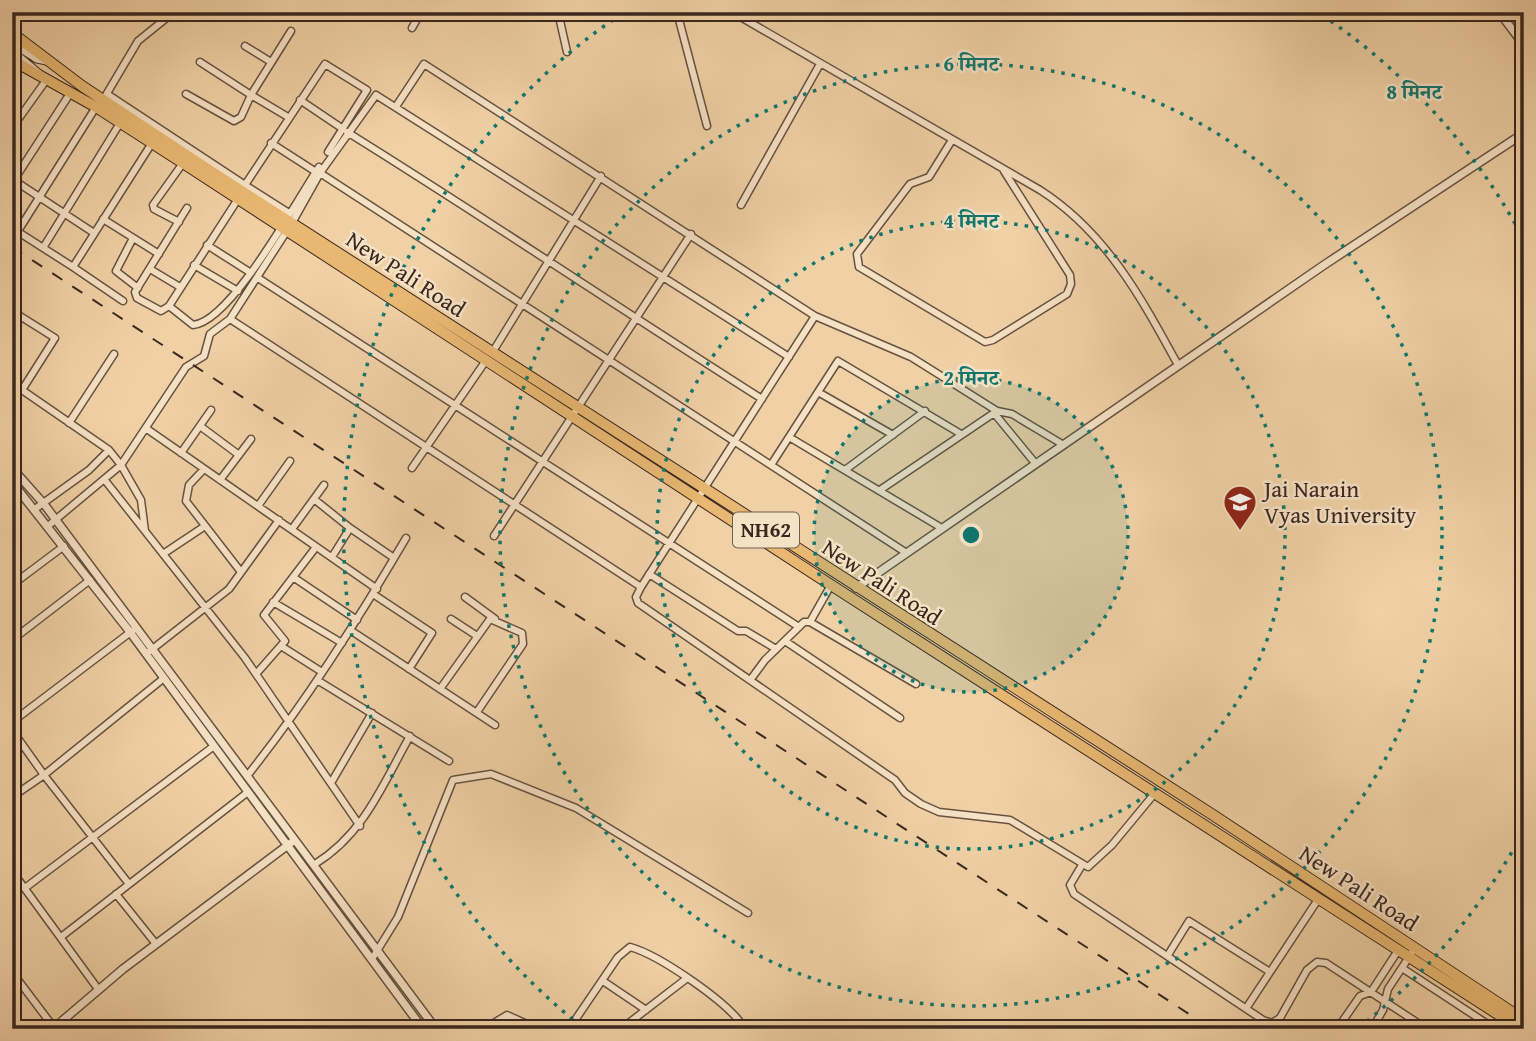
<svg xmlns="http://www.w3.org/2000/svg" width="1536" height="1041" font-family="'Gentium Book Plus','Noto Serif Devanagari',serif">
	<rect width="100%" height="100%" fill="#f0d1a5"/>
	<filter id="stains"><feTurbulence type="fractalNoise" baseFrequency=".00286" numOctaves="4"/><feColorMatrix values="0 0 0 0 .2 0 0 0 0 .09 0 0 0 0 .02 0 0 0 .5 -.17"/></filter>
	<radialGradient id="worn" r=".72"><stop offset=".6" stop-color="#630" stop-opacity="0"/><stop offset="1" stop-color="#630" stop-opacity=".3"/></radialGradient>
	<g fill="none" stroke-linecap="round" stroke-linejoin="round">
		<defs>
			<path id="minor" d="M 558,12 L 567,52
				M 677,12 L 707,126
				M 732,12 L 1040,190 C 1106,232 1142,299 1178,365
				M 412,28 L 421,12
				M 245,46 L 271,62
				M 12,76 L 20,65
				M 107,94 L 245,185
				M 186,94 L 234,121 L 241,117 L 251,95 L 200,62
				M 106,95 L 138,41 L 174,12
				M 300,100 L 343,129
				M 397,105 L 424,64 L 815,316 L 911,357 L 997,411 L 1012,414 L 1062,444
				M 288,117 L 251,95 L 291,31
				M 12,128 L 47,79
				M 347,132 C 487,219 623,311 762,399
				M 952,140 L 929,177 L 910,184 L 857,254 L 859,267 L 985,342 L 993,340 L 1067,294 L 1071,284 L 1070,275 L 1004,171
				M 271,143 L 316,172
				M 320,173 L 905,552
				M 12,179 L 94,233
				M 12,183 L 71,92
				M 741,205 L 820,64
				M 187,208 L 135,292 L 137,298 L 161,311 L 169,306 L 238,199
				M 289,213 L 245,185 L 325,64 L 367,90 L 328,152
				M 103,219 L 159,254
				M 179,222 L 154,209 L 153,205 L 183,163
				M 12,228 L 73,267 L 152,143
				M 18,231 L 96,107
				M 133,238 L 116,271 L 138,288
				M 207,245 L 251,273
				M 43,248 L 120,123
				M 194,265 L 238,291
				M 73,267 L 123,301
				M 150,269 L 180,287
				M 258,278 L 799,627
				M 169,306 L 193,325 C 231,322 297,200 319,167
				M 12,311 L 55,338 L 22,390 L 109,450 L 121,465 L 48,526
				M 230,319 L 641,587 L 815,316
				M 492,353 L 601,176
				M 818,392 L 893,435
				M 994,413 L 1035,463
				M 69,423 L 114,354
				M 200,426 L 239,455
				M 147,429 L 377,589
				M 789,437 L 940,527
				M 181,453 L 211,410
				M 771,465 L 838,361 L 961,434
				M 412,468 L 487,359
				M 204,469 L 189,485 L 186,501 L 241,572
				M 845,470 L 925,411
				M 104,479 L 245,658 L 360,826
				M 220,480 L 251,439
				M 880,490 L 997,411
				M 314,499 L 350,528 L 332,557
				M 258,506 L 290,461
				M 35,509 L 89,470 L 109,450
				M 350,528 L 394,558
				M 292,529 L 324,485
				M 145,531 L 141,500 L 121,465 L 186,367 L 204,356 L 210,334 L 230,319 L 292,223 L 320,173 L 376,95 L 789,357
				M 494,536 L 691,234
				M 163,554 L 205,526
				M 649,574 L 738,631 L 746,631 L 776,649
				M 293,577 L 357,620
				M 12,585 L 64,546
				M 641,587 L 636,597 L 638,603 L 895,780 L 905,793 L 921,804 L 939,812 L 1010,820 L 1088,867 L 1112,845 L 1155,793
				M 373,594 L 432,633 L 409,669
				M 465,597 L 495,619
				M 273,602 L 342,643
				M 451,619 L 477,636
				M 810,622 L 916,684
				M 350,630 L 495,725
				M 12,640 L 90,580
				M 785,641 L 900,718
				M 281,646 L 322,672
				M 146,654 L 229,589 L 279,520
				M 256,674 L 285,641 L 264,615 L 316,547
				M 751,679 L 765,660 L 804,622 L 810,622 L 831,585
				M 317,680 L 449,761
				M 440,689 L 490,619 L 522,633 L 523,644 L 477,712
				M 12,722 L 136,628
				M 12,730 L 44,775 L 164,678
				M 247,776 C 307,701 358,620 406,538
				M 331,783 L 372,713
				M 12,797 L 44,775 L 129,884
				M 315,864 C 364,834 383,784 410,736
				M 1082,865 L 1070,885 L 1074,894 L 1263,1020 L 1272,1023 L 1280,1018 L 1307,970 L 1317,962 L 1326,963 L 1427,1029
				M 12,871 L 98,989
				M 25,888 L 214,746
				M 116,894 L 156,944
				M 61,937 L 248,792
				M 1168,955 L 1189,921 L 1270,972
				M 372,959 L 398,917 L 453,780 L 491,774 L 576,808 L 748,913
				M 1402,968 L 1495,1029
				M 12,972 L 55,1029
				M 603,981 L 646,1010
				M 1247,1007 L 1319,898
				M 484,1029 L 507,1015 L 538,1029
				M 569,1029 L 618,957 L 630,947 C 659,955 730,1003 745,1029
				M 621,1029 L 686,979
				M 1337,1029 L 1360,996 L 1371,992 L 1399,949
				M 1372,1029 L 1383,1010 L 1388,989 L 1415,948"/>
			<path id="tertiary" d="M 1499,12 L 1524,45
				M 12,468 L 44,504 L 436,1029
				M 12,482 L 130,632 L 423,1029
				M 856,588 L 1324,265 L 1524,133
				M 58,1029 L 62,1021 L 123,969 L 292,842"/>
			<path id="secondary" d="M 12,42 L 37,58 L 47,60
				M 12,52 L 38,74"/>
			<path id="trunk" d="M 12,33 L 82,86 L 209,170 L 1213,815 L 1524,1020
				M 12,60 L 96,107 L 183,163 L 831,585 L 1521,1029"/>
		</defs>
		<use href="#minor" stroke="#675140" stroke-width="9"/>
		<use href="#tertiary" stroke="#675140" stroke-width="10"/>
		<use href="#secondary" stroke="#39261f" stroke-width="11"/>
		<use href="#trunk" stroke="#39261f" stroke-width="12"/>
		<use href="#minor" stroke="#f5e1c4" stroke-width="6"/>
		<use href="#tertiary" stroke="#f5e1c4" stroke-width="7"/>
		<use href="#secondary" stroke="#f5e1c4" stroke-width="9"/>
		<use href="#trunk" stroke="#e8b872" stroke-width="10"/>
		<path stroke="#39261f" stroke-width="2" stroke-dasharray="12 12" stroke-linecap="butt" d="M 12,247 L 1212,1029"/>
	</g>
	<circle cx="971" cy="535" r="157" fill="#0f766e" fill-opacity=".12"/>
	<g fill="none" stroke="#0f766e" stroke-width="3.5" stroke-dasharray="3.5 7">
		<circle cx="971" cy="535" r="157"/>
		<circle cx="971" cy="535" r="314"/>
		<circle cx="971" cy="535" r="471"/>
		<path d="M1522 834A627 627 0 0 1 1361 1026M581 1026A627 627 0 0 1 620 15M1322 15A627 627 0 0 1 1522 236"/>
	</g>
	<defs>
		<symbol id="university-pin" viewBox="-11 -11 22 30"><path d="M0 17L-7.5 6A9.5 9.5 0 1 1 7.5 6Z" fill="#8f2418" stroke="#f5e1c4"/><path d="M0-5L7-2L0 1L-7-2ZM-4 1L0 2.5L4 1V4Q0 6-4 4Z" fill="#fff"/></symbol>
	</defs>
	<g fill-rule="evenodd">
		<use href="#university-pin" x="1221" y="483" width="38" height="52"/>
	</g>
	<g text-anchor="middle" stroke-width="5" stroke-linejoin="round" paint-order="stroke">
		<rect fill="#f5e1c4" stroke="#715e50" stroke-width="2" x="733" y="512.5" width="66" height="35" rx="5"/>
		<g font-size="21" font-weight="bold" fill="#39261f">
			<text x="766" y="537">NH62</text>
		</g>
		<g font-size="23" fill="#39261f" stroke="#f5e1c4">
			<text transform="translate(406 274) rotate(33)" y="8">New Pali Road</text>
			<text transform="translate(882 582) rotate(33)" y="8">New Pali Road</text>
			<text transform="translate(1359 888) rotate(33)" y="8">New Pali Road</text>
		</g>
		<g font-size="23" fill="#39261f" stroke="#f5e1c4" text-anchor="start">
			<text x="1264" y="497">Jai Narain<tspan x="1264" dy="26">Vyas University</tspan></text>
		</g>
	</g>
	<circle cx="971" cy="535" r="10" fill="#0f766e" stroke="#f5e1c4" stroke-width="3.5"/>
	<g font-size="21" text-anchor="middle" font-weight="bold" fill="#0f766e" stroke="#f5e1c4" stroke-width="5" stroke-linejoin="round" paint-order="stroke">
		<text x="971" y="71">6 मिनट</text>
		<text x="1414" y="99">8 मिनट</text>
		<text x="971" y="228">4 मिनट</text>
		<text x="971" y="385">2 मिनट</text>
	</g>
	<rect width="1536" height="1041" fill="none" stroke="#f0d1a5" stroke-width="42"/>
	<rect x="14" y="14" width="1508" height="1013" fill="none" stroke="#39261f" stroke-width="3.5"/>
	<rect x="21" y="21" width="1494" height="999" fill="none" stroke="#39261f" stroke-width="2"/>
	<rect width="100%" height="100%" filter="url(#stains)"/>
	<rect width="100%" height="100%" fill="url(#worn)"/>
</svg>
